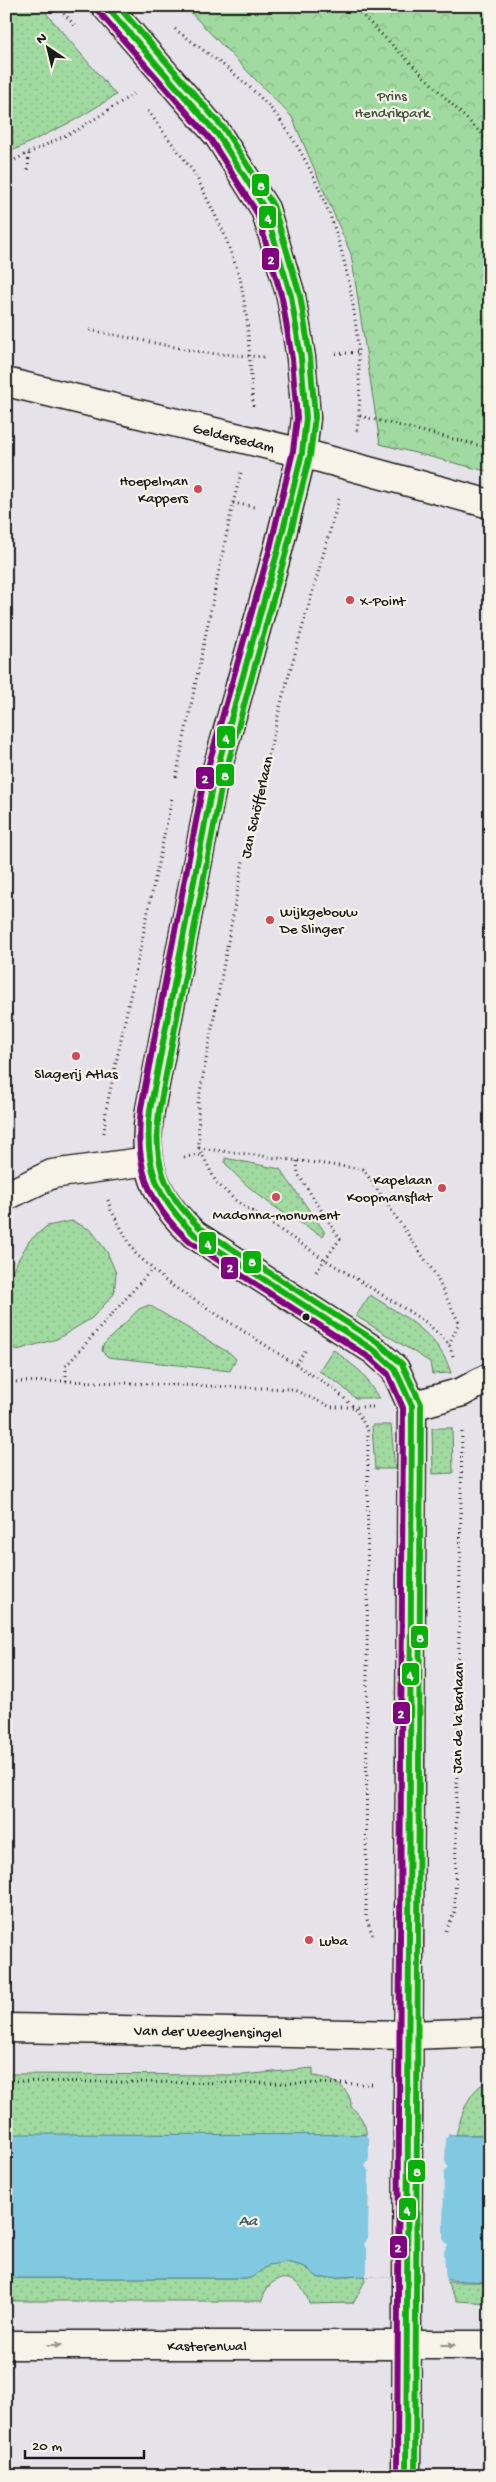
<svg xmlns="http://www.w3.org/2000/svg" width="496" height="2482" font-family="'Gochi Hand',sans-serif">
	<defs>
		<pattern id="grass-dots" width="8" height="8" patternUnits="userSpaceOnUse" patternTransform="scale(1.25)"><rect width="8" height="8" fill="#a0daa0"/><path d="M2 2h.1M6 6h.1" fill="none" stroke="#89ba89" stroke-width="1.8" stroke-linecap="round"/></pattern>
		<pattern id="park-crowns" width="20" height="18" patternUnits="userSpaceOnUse" patternTransform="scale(1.25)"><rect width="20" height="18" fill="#a0daa0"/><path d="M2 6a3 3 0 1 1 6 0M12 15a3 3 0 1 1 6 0" fill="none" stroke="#89ba89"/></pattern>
	</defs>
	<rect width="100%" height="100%" fill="#e5e2e9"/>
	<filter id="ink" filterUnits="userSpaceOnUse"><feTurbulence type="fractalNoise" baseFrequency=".02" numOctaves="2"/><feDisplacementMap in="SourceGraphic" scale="10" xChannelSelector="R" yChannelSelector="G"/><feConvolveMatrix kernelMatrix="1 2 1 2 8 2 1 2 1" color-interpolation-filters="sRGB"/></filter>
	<g filter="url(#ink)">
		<path fill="url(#grass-dots)" stroke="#5e7b5e" d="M 6,6 L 40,6 L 116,95 L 75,120 L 6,154 Z
			M 225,1158 L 280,1169 L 324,1231 L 324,1235 L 322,1236 C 286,1215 252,1195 225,1163 Z
			M 72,1221 L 91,1230 L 107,1252 L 116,1273 L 114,1294 L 92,1318 L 57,1339 L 17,1350 L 9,1344 L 7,1305 L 13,1269 L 29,1241 L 47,1226 Z
			M 370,1295 C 403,1316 439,1333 451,1373 L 432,1374 L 430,1362 L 356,1316 Z
			M 149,1305 L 231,1354 L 236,1359 L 230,1371 L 108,1357 L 102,1351 L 103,1345 L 139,1309 Z
			M 333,1349 L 361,1372 L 379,1398 L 355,1398 L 338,1383 L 319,1371 Z
			M 372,1425 L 391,1425 L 395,1469 L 375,1469 Z
			M 432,1428 L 452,1428 L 453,1473 L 433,1474 Z
			M 313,2068 L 313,2076 C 329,2077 352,2087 351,2107 C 358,2112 367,2125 366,2134 L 298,2140 L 6,2139 L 6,2074 L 243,2075 Z
			M 490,2080 L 490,2135 L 456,2135 C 462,2114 468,2089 490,2080 Z
			M 287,2262 L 303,2266 L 320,2278 L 364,2276 L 365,2281 L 353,2303 L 309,2304 C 303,2273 269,2269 262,2301 L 6,2301 L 6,2278 L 250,2278 L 269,2264 Z
			M 447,2282 L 490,2282 L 490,2303 L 457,2301 Z"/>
		<path fill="url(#park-crowns)" stroke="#5e7b5e" d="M 184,6 L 490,6 L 490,472 L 380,444 L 351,254 L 292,117 Z"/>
		<path fill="#80c9e0" stroke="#588492" d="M 6,2134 L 490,2135 L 490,2282 L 364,2276 L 319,2278 L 303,2266 L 287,2262 L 269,2265 L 251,2278 L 6,2278 Z"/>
		<path fill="#e5e2e9" d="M 366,2134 L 449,2134 L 446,2139 L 445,2161 L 448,2167 L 444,2173 L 443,2239 L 448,2245 L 444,2251 L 446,2282 L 364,2276 L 367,2273 L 367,2251 L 364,2244 L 368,2238 L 369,2172 L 365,2166 L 369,2160 L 369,2138 Z"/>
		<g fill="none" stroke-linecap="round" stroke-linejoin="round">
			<defs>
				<path id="minor" d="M 106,6 L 218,135 L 265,209 L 291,296 L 301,358 L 306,418 L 302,453 L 278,550 L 212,787 L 150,1110 C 141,1165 155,1199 195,1235 L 375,1351 L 395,1369 L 412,1406 L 406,2476
					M 6,382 L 302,453 L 490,504
					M 6,1196 L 52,1174 L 149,1161
					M 412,1406 L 462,1392 L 490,1377
					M 6,2028 L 409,2035 L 490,2032
					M 6,2345 L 490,2345"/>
			</defs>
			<use href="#minor" stroke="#1c1c1c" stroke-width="31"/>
			<path stroke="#1c1c1c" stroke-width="3" stroke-dasharray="1 4" stroke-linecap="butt" d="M 57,6 L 77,28
				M 353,6 L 490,142
				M 175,29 C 212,57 259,88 285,127 C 334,199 358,290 359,376 C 360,396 360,414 356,433
				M 148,111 L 195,174 L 223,231 L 240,277 L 247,319 L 253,406
				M 6,164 L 79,129 L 135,93
				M 28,170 L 29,153
				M 90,330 L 205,353 L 265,357
				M 336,354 L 359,352
				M 360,416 L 490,448
				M 339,499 L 282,699 L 243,861 L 198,1103 L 199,1148 L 216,1182 L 235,1200 L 324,1259 L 426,1322 L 449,1344 L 453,1356
				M 233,503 L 254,507
				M 176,777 L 233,503 L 241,473
				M 104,1133 L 106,1110 L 172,798
				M 199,1148 L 363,1169 L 435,1274 L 459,1323 L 449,1344
				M 184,1157 L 201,1155
				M 297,1161 L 298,1174 L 340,1239 L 316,1272
				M 108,1200 L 111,1210 L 135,1253 L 168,1283 L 334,1389 L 355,1408 L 368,1431 L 366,1917 L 373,1936
				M 296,1364 L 307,1348
				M 66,1381 L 66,1366 L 152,1269
				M 6,1382 L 66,1381 L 292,1389 L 331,1407 L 374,1407
				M 446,1931 L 455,1911 L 462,1429
				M 6,2081 L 373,2084"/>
			<use href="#minor" stroke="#f7f3e8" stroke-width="28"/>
			<defs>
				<path id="bus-1" d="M 106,6 L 218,135 L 265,209 L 291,296 L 301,358 L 306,418 L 302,453 L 278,550 L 212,787 L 150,1110 C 144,1165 155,1196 195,1235 L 375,1351 L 395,1369 L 412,1406 L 406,2476"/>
				<path id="bus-2" d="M 99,12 L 211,140 L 257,213 L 282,298 L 292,359 L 297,418 L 293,451 L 270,548 L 203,785 L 141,1108 C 134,1165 147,1204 190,1242 L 370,1358 L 388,1374 L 403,1408 L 397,2476"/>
				<path id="bus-3" d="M 118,6 L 225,130 L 273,205 L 300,295 L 310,357 L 315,417 L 310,455 L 286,552 L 221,789 L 159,1111 C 153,1163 163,1192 200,1228 L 380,1344 L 402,1364 L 421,1404 L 415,2476"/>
			</defs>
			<use href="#bus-1" stroke="#f7f3e8" stroke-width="10"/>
			<use href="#bus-2" stroke="#f7f3e8" stroke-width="10"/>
			<use href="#bus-3" stroke="#f7f3e8" stroke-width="10"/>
			<use href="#bus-1" stroke="#0ab00a" stroke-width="6"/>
			<use href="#bus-2" stroke="#800080" stroke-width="6"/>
			<use href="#bus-3" stroke="#0ab00a" stroke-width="6"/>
		</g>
		<defs><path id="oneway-solid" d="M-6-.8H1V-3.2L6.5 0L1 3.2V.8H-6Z" transform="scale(1.25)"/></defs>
		<g fill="#94928c">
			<use href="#oneway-solid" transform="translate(55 2345)"/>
			<use href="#oneway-solid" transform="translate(448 2345)"/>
		</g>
	</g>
	<g fill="#d1495b" stroke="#f7f3e8" stroke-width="2">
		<circle cx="198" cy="489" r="5"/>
		<circle cx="350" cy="600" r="5"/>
		<circle cx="270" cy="920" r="5"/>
		<circle cx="76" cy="1056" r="5"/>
		<circle cx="442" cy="1188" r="5"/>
		<circle cx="276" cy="1197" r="5"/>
		<circle cx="309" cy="1940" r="5"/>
	</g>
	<circle fill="#1c1c1c" stroke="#f7f3e8" stroke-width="2" cx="306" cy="1317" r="4.5"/>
	<g text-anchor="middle" stroke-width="4.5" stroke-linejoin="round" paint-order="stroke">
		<g font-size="15" fill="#454" stroke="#f7f3e8">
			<text x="392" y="100">Prins<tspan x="392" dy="17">Hendrikpark</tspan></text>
		</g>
		<g font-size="15" fill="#1c1c1c" stroke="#f7f3e8">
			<text transform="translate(234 437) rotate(14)" y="5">Geldersedam</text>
			<text transform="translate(256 807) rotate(-77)" y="5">Jan Schöfferlaan</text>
			<text transform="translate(457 1718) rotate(-89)" y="5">Jan de la Barlaan</text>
			<text transform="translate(208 2031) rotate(1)" y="5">Van der Weeghensingel</text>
			<text x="207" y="2350">Kasterenwal</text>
		</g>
		<g font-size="15" fill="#1c1c1c" stroke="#f7f3e8" text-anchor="start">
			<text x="188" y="485" text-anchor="end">Hoepelman<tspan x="188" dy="17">Kappers</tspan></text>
			<text x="360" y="605">X-Point</text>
			<text x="280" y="916">Wijkgebouw<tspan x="280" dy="17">De Slinger</tspan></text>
			<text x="76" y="1078" text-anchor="middle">Slagerij Atlas</text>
			<text x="432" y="1184" text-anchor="end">Kapelaan<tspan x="432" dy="17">Koopmansflat</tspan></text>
			<text x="276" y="1219" text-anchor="middle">Madonna-monument</text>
			<text x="319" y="1945">Luba</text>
		</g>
		<g font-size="16" font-style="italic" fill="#3f5961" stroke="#f7f3e8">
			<text transform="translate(248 2219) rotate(1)" y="6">Aa</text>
		</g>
	</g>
	<g stroke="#f7f3e8" stroke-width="2">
		<rect x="251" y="173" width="19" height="24" rx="5" fill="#0ab00a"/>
		<rect x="258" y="205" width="19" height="24" rx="5" fill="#0ab00a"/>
		<rect x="261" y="247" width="19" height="24" rx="5" fill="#800080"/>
		<rect x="216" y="725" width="20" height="24" rx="5" fill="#0ab00a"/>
		<rect x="215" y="763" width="20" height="24" rx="5" fill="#0ab00a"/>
		<rect x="195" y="766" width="20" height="24" rx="5" fill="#800080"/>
		<rect x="198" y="1231" width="19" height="24" rx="5" fill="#0ab00a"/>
		<rect x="242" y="1250" width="20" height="24" rx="5" fill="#0ab00a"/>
		<rect x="220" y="1256" width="19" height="24" rx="5" fill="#800080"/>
		<rect x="410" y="1625" width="19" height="24" rx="5" fill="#0ab00a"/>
		<rect x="401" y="1662" width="19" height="24" rx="5" fill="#0ab00a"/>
		<rect x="392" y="1701" width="19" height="24" rx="5" fill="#800080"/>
		<rect x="407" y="2159" width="19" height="24" rx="5" fill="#0ab00a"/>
		<rect x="398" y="2197" width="19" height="24" rx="5" fill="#0ab00a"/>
		<rect x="389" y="2235" width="19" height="24" rx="5" fill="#800080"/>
	</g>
	<g font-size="14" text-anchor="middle" font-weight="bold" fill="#fff">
		<text x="261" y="190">8</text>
		<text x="268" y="222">4</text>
		<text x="271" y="264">2</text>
		<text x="226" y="742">4</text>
		<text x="225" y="780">8</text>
		<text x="205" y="783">2</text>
		<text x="208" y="1248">4</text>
		<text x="252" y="1266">8</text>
		<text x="230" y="1272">2</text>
		<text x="420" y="1642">8</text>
		<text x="410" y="1679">4</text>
		<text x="401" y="1718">2</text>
		<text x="417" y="2176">8</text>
		<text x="407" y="2214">4</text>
		<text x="398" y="2252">2</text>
	</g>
	<rect width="496" height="2482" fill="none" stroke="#f7f3e8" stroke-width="25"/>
	<rect x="12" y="12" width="471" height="2457" fill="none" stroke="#1c1c1c" stroke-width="2" filter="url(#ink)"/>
	<g transform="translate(48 48) rotate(325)" stroke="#f7f3e8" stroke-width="4" paint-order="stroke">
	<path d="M0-4L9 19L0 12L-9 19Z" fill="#1c1c1c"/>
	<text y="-8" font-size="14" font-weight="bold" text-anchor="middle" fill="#1c1c1c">N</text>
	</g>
	<path d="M25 2450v8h119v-8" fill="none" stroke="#1c1c1c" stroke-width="2.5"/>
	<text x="32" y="2450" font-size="15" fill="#1c1c1c" stroke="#f7f3e8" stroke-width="4" paint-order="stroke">20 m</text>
</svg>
